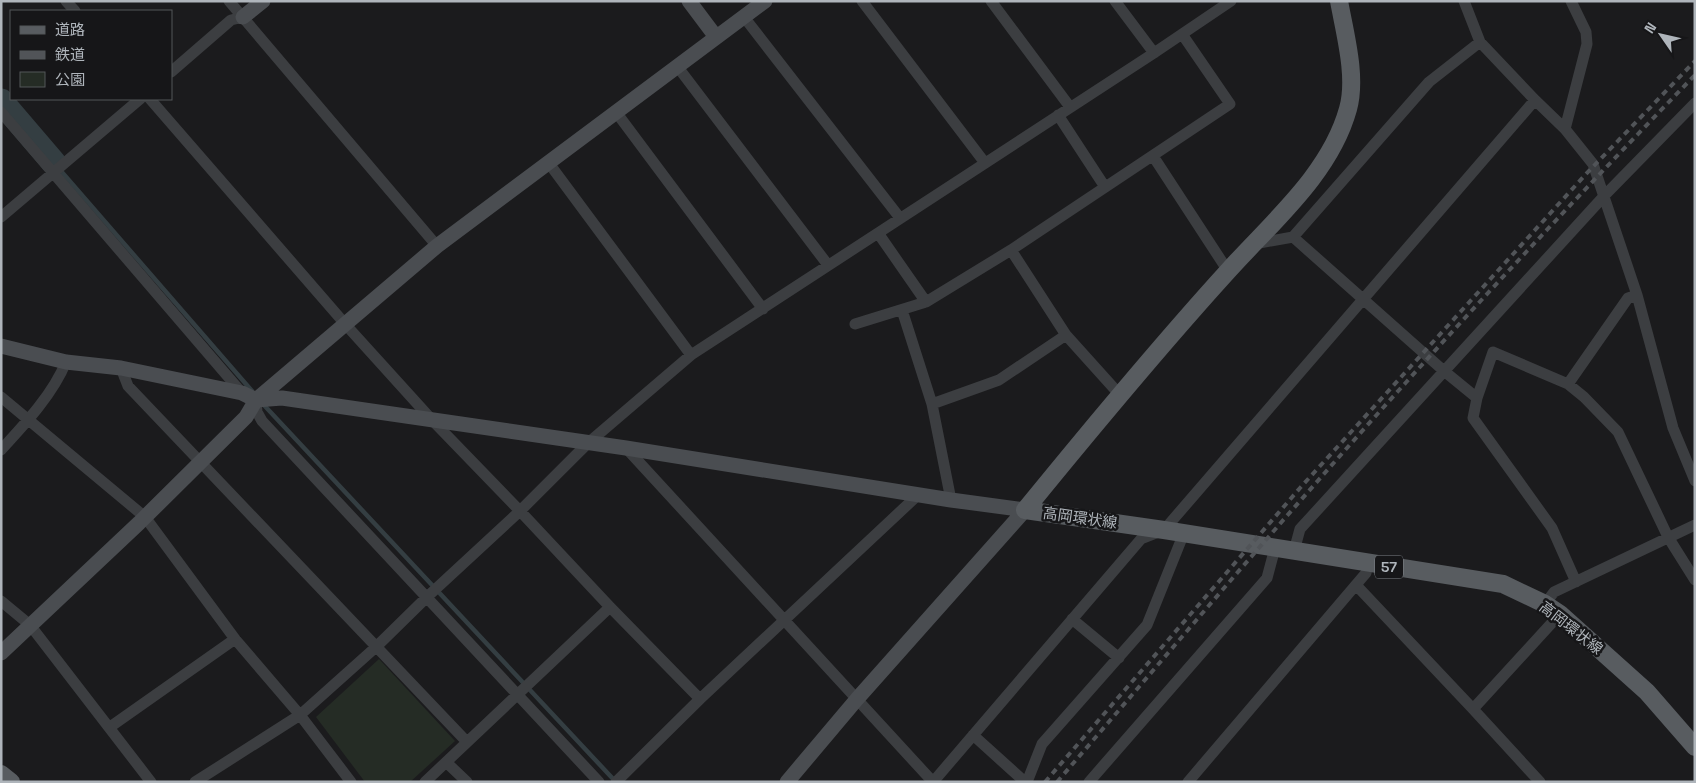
<svg xmlns="http://www.w3.org/2000/svg" width="1696" height="783" font-family="'Space Grotesk','Noto Sans JP',sans-serif">
	<rect width="100%" height="100%" fill="#1b1b1d"/>
	<path fill="#252c25" d="M 379,659 L 455,741 L 410,782 L 365,782 L 316,717 Z"/>
	<g fill="none" stroke-linecap="round" stroke-linejoin="round">
		<path stroke="#343e42" stroke-width="4.5" d="M 54,163 L 252,391
			M 262,403 L 615,781"/>
		<path stroke="#343e42" stroke-width="25" d="M 1,101 L 54,163"/>
		<path stroke="#3c3e41" stroke-width="11" d="M 66,1 L 75,11
			M 229,1 L 437,246
			M 862,1 L 985,163
			M 991,1 L 1070,107
			M 1115,1 L 1154,53
			M 1464,1 L 1480,42 L 1535,100 L 1565,129 L 1593,164 L 1637,295 L 1673,428 L 1695,481
			M 744,17 L 900,218
			M 677,66 L 828,265
			M 171,72 L 231,20 L 243,17
			M 150,99 L 346,325 L 432,420 L 520,511 L 610,607 L 700,699
			M 1,112 L 242,393
			M 616,112 L 763,309
			M 1058,115 L 1105,187
			M 1565,129 L 1587,44 L 1586,32 L 1571,1
			M 1153,156 L 1228,271
			M 548,162 L 691,355
			M 1,217 L 140,99
			M 878,233 L 926,302
			M 1293,237 L 1444,371 L 1477,398 L 1493,352 L 1568,384 L 1628,298 L 1637,295
			M 1254,244 L 1293,237 L 1429,82 L 1480,42
			M 1011,250 L 1066,335 L 1120,395
			M 902,310 L 932,404 L 951,500
			M 855,324 L 926,302 L 1011,250 L 1230,104 L 1182,34
			M 121,368 L 128,386 L 467,742
			M 1568,384 L 1584,397 L 1618,432 L 1668,537 L 1695,580
			M 1,397 L 145,517 L 235,639 L 300,715 L 351,782
			M 1477,398 L 1473,418 L 1552,528 L 1576,582
			M 256,400 L 257,412 L 262,421 L 599,782
			M 932,404 L 999,380 L 1066,335
			M 626,448 L 933,782
			M 1,450 C 25,424 53,394 66,362
			M 1294,551 L 1300,529 L 1605,195 L 1695,103
			M 1356,585 L 1473,709 L 1540,782
			M 1,601 L 30,625 L 151,782
			M 1545,604 L 1554,592 L 1695,525
			M 1072,619 L 1119,658
			M 1473,709 L 1560,614
			M 110,727 L 235,639
			M 973,735 L 1025,782
			M 446,762 L 467,782
			M 195,782 L 300,715 L 376,647 L 427,597 L 520,511 L 587,444 L 691,355 L 1154,53 L 1231,1
			M 425,782 L 610,607
			M 616,782 L 700,699 L 919,494
			M 933,782 L 1141,539 L 1164,530 L 1535,100
			M 1027,782 L 1042,744 L 1147,625 L 1184,533
			M 1089,782 L 1267,578 L 1275,548
			M 1188,782 L 1366,573 L 1368,563"/>
		<path stroke="#4a4d51" stroke-width="15" d="M 689,1 L 716,37
			M 243,17 L 263,1
			M 1,346 L 66,362 L 121,368 L 242,393 L 256,400 L 282,398 L 626,448 L 951,500 L 1025,510
			M 1,653 L 139,523 L 246,417 L 256,400 L 437,246 L 765,1
			M 787,782 L 857,699 L 1025,510"/>
		<path stroke="#585c60" stroke-width="18" d="M 1025,510 L 1164,530 L 1503,584 L 1545,604 L 1560,614 L 1647,692 L 1695,747
			M 1025,510 C 1091,429 1158,348 1228,271 C 1272,222 1330,174 1348,109 C 1357,77 1345,34 1339,1
			M 1,774 L 11,782"/>
		<path stroke="#515458" stroke-width="4" stroke-dasharray="6 5" stroke-linecap="butt" d="M 1045,782 L 1300,488 L 1586,174 L 1695,61
			M 1057,782 C 1141,685 1223,588 1308,492 C 1433,350 1563,211 1695,75"/>
	</g>
	<g text-anchor="middle" stroke-width="5" stroke-linejoin="round" paint-order="stroke">
		<rect fill="#161618" stroke="#81858a" stroke-width="1" x="1375" y="555.5" width="28" height="23" rx="4"/>
		<g font-size="14" font-weight="bold" fill="#afb5bb">
			<text x="1389" y="572">57</text>
		</g>
		<g font-size="15" fill="#afb5bb" stroke="#161618">
			<text transform="translate(1080 518) rotate(8)" y="5">高岡環状線</text>
			<text transform="translate(1571 628) rotate(38)" y="5">高岡環状線</text>
		</g>
	</g>
	<rect width="1696" height="783" fill="none" stroke="#afb5bb" stroke-width="5"/>
	<rect x="10" y="10" width="162" height="90" fill="#161618" stroke="#535659"/>
	<rect x="20" y="26" width="25" height="8" fill="#585c60" stroke="#535659"/>
	<text x="55" y="35" font-size="15" fill="#afb5bb">道路</text>
	<rect x="20" y="51" width="25" height="8" fill="#515458" stroke="#535659"/>
	<text x="55" y="60" font-size="15" fill="#afb5bb">鉄道</text>
	<rect x="20" y="72" width="25" height="15" fill="#252c25" stroke="#535659"/>
	<text x="55" y="85" font-size="15" fill="#afb5bb">公園</text>
	<g transform="translate(1661 35) rotate(304)" stroke="#161618" stroke-width="4" paint-order="stroke">
	<path d="M0-4L9 19L0 12L-9 19Z" fill="#afb5bb"/>
	<text y="-8" font-size="14" font-weight="bold" text-anchor="middle" fill="#afb5bb">N</text>
	</g>
</svg>
